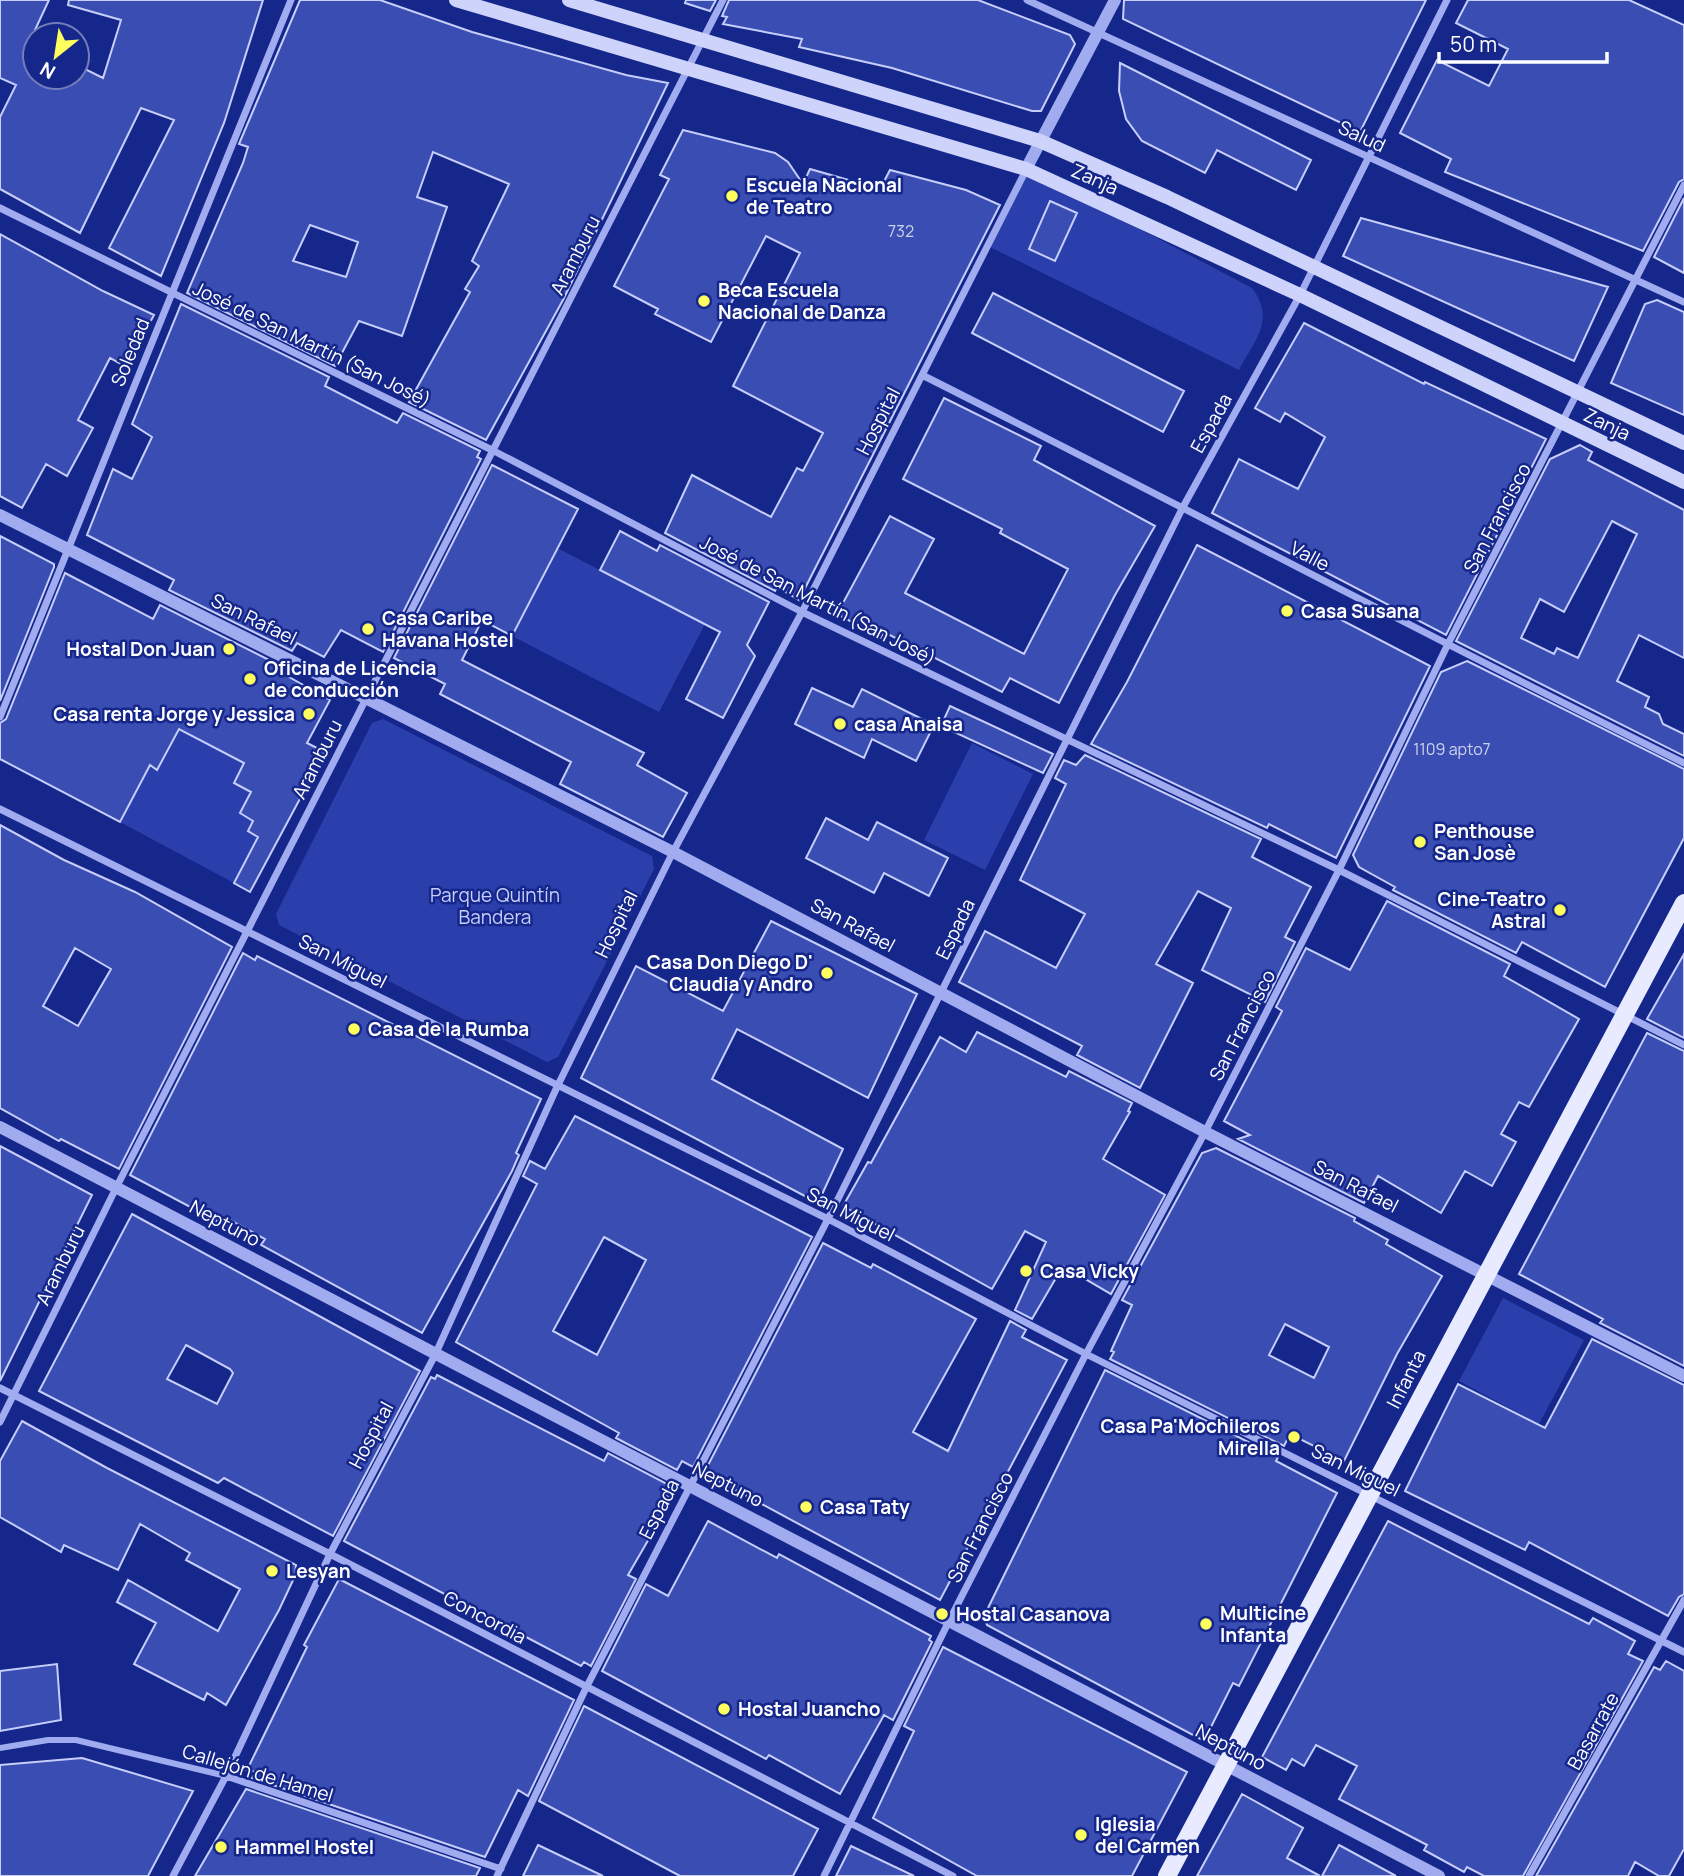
<svg xmlns="http://www.w3.org/2000/svg" width="1684" height="1876" font-family="Manrope,sans-serif">
	<rect width="100%" height="100%" fill="#16278b"/>
	<path fill="#2b3fac" d="M 1026,169 L 1252,288 C 1276,320 1255,339 1239,370 L 988,246 Z
		M 557,548 L 705,624 L 659,712 L 512,636 Z
		M 383,719 L 652,856 L 654,869 L 558,1057 L 547,1062 L 279,925 L 276,914 L 372,723 Z
		M 179,729 L 244,763 L 251,792 L 240,813 L 253,821 L 248,831 L 258,837 L 234,883 L 120,822 L 150,765 L 158,769 Z
		M 972,743 L 1033,774 L 985,870 L 924,840 Z
		M 1503,1298 L 1584,1340 L 1539,1424 L 1459,1381 Z"/>
	<path fill="#3a4db2" stroke="#c6cefb" stroke-width="2" fill-rule="evenodd" d="M 0,0 L 49,0 L 35,30 L 35,77 L 77,77 L 77,65 L 103,78 L 121,20 L 68,5 L 69,0 L 263,0 L 224,123 L 161,276 L 109,248 L 174,120 L 141,108 L 80,233 L 0,189 L 0,117 L 16,85 L 0,78 Z
		M 300,0 L 380,0 L 472,32 L 626,75 L 668,83 L 563,300 L 486,440 L 409,402 L 470,292 L 465,289 L 479,266 L 472,261 L 509,184 L 433,152 L 417,197 L 447,207 L 402,336 L 359,321 L 335,366 L 187,293 L 243,163 L 248,147 L 239,144 ZM 310,225 L 358,242 L 346,277 L 293,261 Z
		M 686,0 L 716,0 L 710,11 L 685,3 Z
		M 729,0 L 978,0 L 1070,35 L 1075,44 L 1041,111 L 1032,111 L 892,68 L 799,47 L 802,39 L 723,24 L 727,17 L 722,16 Z
		M 1124,0 L 1426,0 L 1360,132 L 1123,19 Z
		M 1468,0 L 1629,0 L 1684,25 L 1684,179 L 1679,182 L 1643,251 L 1445,172 L 1451,159 L 1400,133 L 1437,60 L 1489,86 L 1508,49 L 1456,23 Z
		M 1120,63 L 1311,160 L 1296,190 L 1217,150 L 1205,173 L 1142,141 L 1126,119 L 1119,91 Z
		M 683,130 L 775,153 L 788,162 L 803,184 L 810,169 L 880,189 L 890,170 L 966,190 L 1000,205 L 799,600 L 777,587 L 775,591 L 665,533 L 692,475 L 771,517 L 797,468 L 803,471 L 823,433 L 733,386 L 800,253 L 766,236 L 711,342 L 655,314 L 658,309 L 614,286 L 669,179 L 660,175 Z
		M 1684,198 L 1684,273 L 1654,257 Z
		M 1050,201 L 1077,213 L 1055,261 L 1029,249 Z
		M 1361,218 L 1437,239 L 1608,287 L 1574,361 L 1343,256 Z
		M 0,234 L 103,291 L 154,315 L 126,367 L 110,358 L 78,420 L 93,428 L 67,476 L 46,464 L 22,508 L 0,496 Z
		M 993,293 L 1184,391 L 1163,432 L 972,333 Z
		M 1657,300 L 1684,312 L 1684,415 L 1611,383 L 1645,304 Z
		M 181,304 L 329,377 L 325,386 L 397,423 L 403,413 L 480,451 L 477,457 L 481,459 L 383,652 L 341,630 L 324,657 L 297,643 L 292,651 L 169,590 L 174,580 L 87,535 L 113,469 L 132,479 L 152,437 L 132,424 Z
		M 1304,323 L 1424,384 L 1425,382 L 1546,439 L 1446,635 L 1212,513 L 1239,459 L 1298,489 L 1325,437 L 1285,413 L 1280,422 L 1255,408 Z
		M 944,398 L 1041,446 L 1034,460 L 1155,526 L 1115,595 L 1059,703 L 1010,678 L 1002,692 L 884,632 L 881,638 L 837,614 L 890,516 L 934,539 L 905,593 L 1024,654 L 1068,569 L 1000,533 L 1002,529 L 903,479 Z
		M 1580,445 L 1592,452 L 1588,460 L 1684,510 L 1684,658 L 1639,635 L 1617,681 L 1649,697 L 1645,707 L 1659,714 L 1663,724 L 1684,734 L 1684,756 L 1456,641 L 1550,459 ZM 1612,521 L 1637,534 L 1578,658 L 1557,648 L 1554,654 L 1521,638 L 1540,599 L 1564,612 Z
		M 492,465 L 578,509 L 512,636 L 482,620 L 462,660 L 644,753 L 637,765 L 687,793 L 663,837 L 560,784 L 571,762 L 440,694 L 445,684 L 394,658 Z
		M 620,531 L 657,551 L 660,545 L 769,602 L 747,645 L 755,656 L 723,718 L 686,699 L 720,632 L 600,570 Z
		M 0,536 L 54,564 L 54,567 L 0,701 Z
		M 1197,545 L 1430,666 L 1336,858 L 1269,824 L 1267,828 L 1091,744 L 1127,682 Z
		M 65,573 L 153,619 L 160,605 L 283,667 L 280,672 L 330,700 L 307,743 L 325,752 L 250,892 L 234,883 L 258,837 L 248,831 L 253,821 L 240,813 L 251,792 L 234,783 L 244,763 L 179,729 L 157,770 L 150,765 L 120,822 L 0,759 L 0,723 L 6,719 Z
		M 1467,661 L 1684,769 L 1684,838 L 1605,987 L 1522,942 L 1516,953 L 1393,890 L 1395,887 L 1359,867 L 1353,855 L 1441,672 Z
		M 812,688 L 853,707 L 862,689 L 934,725 L 916,761 L 872,739 L 864,758 L 795,724 Z
		M 950,706 L 1053,754 L 1043,773 L 941,726 Z
		M 1085,755 L 1261,839 L 1252,857 L 1311,887 L 1285,937 L 1295,942 L 1265,1002 L 1202,970 L 1231,908 L 1198,891 L 1156,964 L 1193,983 L 1140,1088 L 1077,1055 L 1082,1046 L 959,982 L 985,931 L 1056,968 L 1085,914 L 1020,880 L 1066,784 L 1055,778 L 1064,760 L 1076,765 Z
		M 826,818 L 868,840 L 877,822 L 948,858 L 929,896 L 884,873 L 874,893 L 806,858 Z
		M 0,825 L 64,860 L 135,892 L 232,947 L 119,1169 L 61,1139 L 59,1141 L 0,1108 ZM 75,948 L 111,969 L 78,1026 L 43,1006 Z
		M 1387,901 L 1510,964 L 1504,976 L 1579,1019 L 1529,1107 L 1519,1102 L 1501,1134 L 1516,1142 L 1492,1186 L 1465,1171 L 1441,1213 L 1378,1176 L 1364,1203 L 1238,1139 L 1250,1135 L 1224,1121 L 1282,1011 L 1276,1007 L 1306,948 L 1350,970 Z
		M 771,921 L 917,994 L 868,1098 L 737,1029 L 712,1079 L 843,1149 L 818,1203 L 581,1078 L 636,966 L 723,1011 Z
		M 243,953 L 255,960 L 257,956 L 541,1099 L 516,1153 L 519,1155 L 512,1171 L 422,1333 L 261,1245 L 265,1239 L 230,1220 L 226,1226 L 130,1175 Z
		M 1684,954 L 1684,1038 L 1647,1019 Z
		M 977,1032 L 1066,1077 L 1069,1071 L 1132,1103 L 1128,1111 L 1130,1112 L 1103,1159 L 1165,1195 L 1111,1294 L 1063,1266 L 1032,1319 L 1015,1310 L 1046,1242 L 1025,1231 L 992,1289 L 843,1206 L 868,1162 L 871,1163 L 940,1037 L 966,1052 Z
		M 1647,1033 L 1684,1051 L 1684,1366 L 1600,1323 L 1603,1319 L 1519,1274 Z
		M 575,1116 L 812,1237 L 693,1467 L 682,1461 L 677,1470 L 616,1438 L 619,1433 L 456,1342 L 537,1184 L 523,1176 L 530,1161 L 545,1169 ZM 604,1237 L 646,1260 L 597,1355 L 553,1331 Z
		M 0,1146 L 92,1195 L 0,1381 Z
		M 1216,1148 L 1355,1218 L 1354,1221 L 1388,1240 L 1386,1244 L 1442,1276 L 1397,1354 L 1344,1461 L 1290,1434 L 1284,1446 L 1110,1359 L 1114,1352 L 1111,1351 L 1132,1305 L 1122,1300 L 1202,1153 ZM 1285,1324 L 1329,1347 L 1314,1378 L 1269,1355 Z
		M 132,1214 L 420,1371 L 333,1536 L 224,1478 L 218,1483 L 39,1391 ZM 186,1345 L 230,1369 L 233,1373 L 217,1404 L 167,1379 Z
		M 823,1243 L 871,1268 L 873,1264 L 976,1319 L 913,1432 L 948,1451 L 1010,1321 L 1026,1330 L 1022,1337 L 1067,1360 L 940,1600 L 704,1473 Z
		M 1592,1339 L 1684,1385 L 1684,1594 L 1679,1597 L 1668,1616 L 1529,1542 L 1525,1550 L 1405,1491 L 1458,1384 L 1545,1428 Z
		M 1105,1370 L 1278,1457 L 1276,1461 L 1337,1493 L 1239,1686 L 1233,1683 L 1204,1741 L 987,1625 L 984,1616 Z
		M 437,1375 L 604,1461 L 608,1453 L 669,1485 L 663,1494 L 672,1499 L 628,1575 L 636,1579 L 591,1666 L 584,1662 L 581,1666 L 344,1541 L 431,1377 L 435,1379 Z
		M 22,1421 L 107,1468 L 296,1565 L 295,1576 L 279,1610 L 226,1705 L 207,1693 L 204,1700 L 134,1664 L 156,1623 L 117,1602 L 128,1580 L 218,1631 L 240,1589 L 186,1560 L 190,1553 L 140,1524 L 118,1570 L 64,1545 L 61,1552 L 0,1517 L 0,1461 Z
		M 708,1521 L 777,1558 L 779,1554 L 931,1636 L 929,1640 L 932,1642 L 893,1720 L 884,1715 L 840,1794 L 769,1755 L 766,1759 L 602,1671 L 646,1584 L 668,1596 Z
		M 1388,1521 L 1589,1624 L 1593,1618 L 1635,1641 L 1628,1654 L 1643,1661 L 1523,1876 L 1484,1876 L 1467,1867 L 1464,1872 L 1424,1850 L 1427,1845 L 1339,1799 L 1357,1766 L 1316,1745 L 1304,1766 L 1292,1759 L 1286,1770 L 1262,1757 Z
		M 339,1579 L 574,1700 L 528,1796 L 518,1790 L 485,1857 L 252,1778 L 256,1772 L 247,1770 L 307,1647 L 304,1645 Z
		M 943,1647 L 1187,1772 L 1132,1876 L 977,1876 L 873,1818 L 914,1731 L 904,1726 Z
		M 1666,1661 L 1684,1671 L 1684,1849 L 1669,1876 L 1659,1876 L 1635,1862 L 1628,1876 L 1536,1876 L 1654,1667 L 1660,1670 Z
		M 57,1664 L 61,1720 L 0,1731 L 0,1671 Z
		M 584,1706 L 818,1829 L 793,1876 L 680,1876 L 539,1801 Z
		M 82,1758 L 193,1791 L 148,1876 L 0,1876 L 0,1765 Z
		M 246,1789 L 480,1868 L 476,1876 L 195,1876 Z
		M 1242,1794 L 1303,1828 L 1287,1858 L 1320,1876 L 1197,1876 Z
		M 538,1845 L 603,1876 L 523,1876 Z
		M 1339,1845 L 1396,1876 L 1322,1876 Z
		M 851,1846 L 914,1876 L 836,1876 Z"/>
	<g fill="none" stroke-linecap="round" stroke-linejoin="round">
		<path stroke="#a0acef" stroke-width="6" d="M 0,1748 L 48,1740 L 76,1740 L 226,1776"/>
		<path stroke="#a0acef" stroke-width="7" d="M 1027,0 L 1684,302
			M 0,208 L 494,451 L 802,612 L 1339,870 L 1684,1045
			M 922,375 C 1177,503 1428,637 1684,763
			M 0,717 L 291,0
			M 0,809 L 828,1219 L 1086,1354 L 1684,1652
			M 0,1388 L 330,1554 L 953,1876
			M 0,1422 L 116,1188 L 723,0
			M 226,1776 L 501,1869
			M 173,1876 L 226,1776 L 330,1554 L 435,1355 L 557,1087 L 673,852 L 802,612 L 1026,170
			M 497,1876 L 586,1688 L 828,1219 L 1183,507 L 1300,295 L 1447,0
			M 824,1876 L 949,1621 L 1086,1354 L 1205,1132 L 1339,870 L 1447,646 L 1684,185
			M 1529,1876 L 1684,1600"/>
		<path stroke="#a0acef" stroke-width="12" d="M 1026,169 L 1115,0
			M 0,515 L 673,852 L 1205,1132 L 1684,1376
			M 0,1127 L 1439,1876"/>
		<path stroke="#cdd3fa" stroke-width="14" d="M 456,0 L 1026,169 L 1300,295 L 1684,482
			M 569,0 L 1040,141 L 1167,197 L 1684,443"/>
		<path stroke="#e8eaff" stroke-width="18" d="M 1167,1876 L 1684,903"/>
	</g>
	<g fill="#feff5e" stroke="#16278b" stroke-width="2.5">
		<circle cx="732" cy="196" r="7"/>
		<circle cx="704" cy="301" r="7"/>
		<circle cx="1287" cy="611" r="7"/>
		<circle cx="368" cy="629" r="7"/>
		<circle cx="229" cy="649" r="7"/>
		<circle cx="250" cy="679" r="7"/>
		<circle cx="309" cy="714" r="7"/>
		<circle cx="840" cy="724" r="7"/>
		<circle cx="1420" cy="842" r="7"/>
		<circle cx="1560" cy="910" r="7"/>
		<circle cx="827" cy="973" r="7"/>
		<circle cx="354" cy="1029" r="7"/>
		<circle cx="1026" cy="1271" r="7"/>
		<circle cx="1294" cy="1437" r="7"/>
		<circle cx="806" cy="1507" r="7"/>
		<circle cx="272" cy="1571" r="7"/>
		<circle cx="942" cy="1614" r="7"/>
		<circle cx="1206" cy="1624" r="7"/>
		<circle cx="724" cy="1709" r="7"/>
		<circle cx="1081" cy="1835" r="7"/>
		<circle cx="221" cy="1847" r="7"/>
	</g>
	<g text-anchor="middle" stroke-width="5" stroke-linejoin="round" paint-order="stroke">
		<g font-size="16" fill="#ced2ec">
			<text x="901" y="237">732</text>
			<text x="1452" y="755">1109 apto7</text>
		</g>
		<g font-size="19" fill="#fff" stroke="#16278b">
			<text transform="translate(1362 136) rotate(25)" y="7">Salud</text>
			<text transform="translate(1095 179) rotate(24)" y="7">Zanja</text>
			<text transform="translate(575 255) rotate(-63)" y="7">Aramburu</text>
			<text transform="translate(312 344) rotate(26)" y="7">José de San Martín (San José)</text>
			<text transform="translate(130 352) rotate(-68)" y="7">Soledad</text>
			<text transform="translate(878 421) rotate(-63)" y="7">Hospital</text>
			<text transform="translate(1211 423) rotate(-61)" y="7">Espada</text>
			<text transform="translate(1607 424) rotate(26)" y="7">Zanja</text>
			<text transform="translate(1497 518) rotate(-62)" y="7">San Francisco</text>
			<text transform="translate(1310 556) rotate(28)" y="7">Valle</text>
			<text transform="translate(818 600) rotate(27)" y="7">José de San Martín (San José)</text>
			<text transform="translate(254 619) rotate(26)" y="7">San Rafael</text>
			<text transform="translate(317 759) rotate(-63)" y="7">Aramburu</text>
			<text transform="translate(616 924) rotate(-64)" y="7">Hospital</text>
			<text transform="translate(853 925) rotate(28)" y="7">San Rafael</text>
			<text transform="translate(955 929) rotate(-64)" y="7">Espada</text>
			<text transform="translate(343 961) rotate(27)" y="7">San Miguel</text>
			<text transform="translate(1242 1025) rotate(-63)" y="7">San Francisco</text>
			<text transform="translate(1356 1186) rotate(27)" y="7">San Rafael</text>
			<text transform="translate(851 1214) rotate(27)" y="7">San Miguel</text>
			<text transform="translate(225 1223) rotate(28)" y="7">Neptuno</text>
			<text transform="translate(60 1265) rotate(-64)" y="7">Aramburu</text>
			<text transform="translate(1406 1379) rotate(-63)" y="7">Infanta</text>
			<text transform="translate(371 1435) rotate(-62)" y="7">Hospital</text>
			<text transform="translate(1356 1470) rotate(26)" y="7">San Miguel</text>
			<text transform="translate(728 1484) rotate(27)" y="7">Neptuno</text>
			<text transform="translate(659 1509) rotate(-63)" y="7">Espada</text>
			<text transform="translate(980 1527) rotate(-63)" y="7">San Francisco</text>
			<text transform="translate(485 1617) rotate(28)" y="7">Concordia</text>
			<text transform="translate(1593 1731) rotate(-61)" y="7">Basarrate</text>
			<text transform="translate(1231 1747) rotate(28)" y="7">Neptuno</text>
			<text transform="translate(258 1773) rotate(17)" y="7">Callejón de Hamel</text>
		</g>
		<g font-size="19" font-weight="bold" fill="#fff" stroke="#16278b" text-anchor="start">
			<text x="746" y="192">Escuela Nacional<tspan x="746" dy="22">de Teatro</tspan></text>
			<text x="718" y="297">Beca Escuela<tspan x="718" dy="22">Nacional de Danza</tspan></text>
			<text x="1301" y="618">Casa Susana</text>
			<text x="382" y="625">Casa Caribe<tspan x="382" dy="22">Havana Hostel</tspan></text>
			<text x="215" y="656" text-anchor="end">Hostal Don Juan</text>
			<text x="264" y="675">Oficina de Licencia<tspan x="264" dy="22">de conducción</tspan></text>
			<text x="295" y="721" text-anchor="end">Casa renta Jorge y Jessica</text>
			<text x="854" y="731">casa Anaisa</text>
			<text x="1434" y="838">Penthouse<tspan x="1434" dy="22">San Josè</tspan></text>
			<text x="1546" y="906" text-anchor="end">Cine-Teatro<tspan x="1546" dy="22">Astral</tspan></text>
			<text x="813" y="969" text-anchor="end">Casa Don Diego D'<tspan x="813" dy="22">Claudia y Andro</tspan></text>
			<text x="368" y="1036">Casa de la Rumba</text>
			<text x="1040" y="1278">Casa Vicky</text>
			<text x="1280" y="1433" text-anchor="end">Casa Pa'Mochileros<tspan x="1280" dy="22">Mirella</tspan></text>
			<text x="820" y="1514">Casa Taty</text>
			<text x="286" y="1578">Lesyan</text>
			<text x="1220" y="1620">Multicine<tspan x="1220" dy="22">Infanta</tspan></text>
			<text x="956" y="1621">Hostal Casanova</text>
			<text x="738" y="1716">Hostal Juancho</text>
			<text x="1095" y="1831">Iglesia<tspan x="1095" dy="22">del Carmen</tspan></text>
			<text x="235" y="1854">Hammel Hostel</text>
		</g>
		<g font-size="19" fill="#c6cefb" stroke="#16278b">
			<text x="495" y="902">Parque Quintín<tspan x="495" dy="22">Bandera</tspan></text>
		</g>
	</g>
	<g transform="translate(56 56) rotate(210)"><circle r="33" fill="#16278b" stroke="#737db9" stroke-width="2"/>
	<path d="M0-5L12 26L0 18L-12 26Z" fill="#feff5e"/>
	<text y="-10" font-size="19" font-weight="bold" text-anchor="middle" fill="#ffffff">N</text>
	</g>
	<path d="M1439 52v10h168v-10" fill="none" stroke="#ffffff" stroke-width="3.5"/>
	<text x="1450" y="52" font-size="21" fill="#ffffff" stroke="#16278b" stroke-width="5" paint-order="stroke">50 m</text>
</svg>
